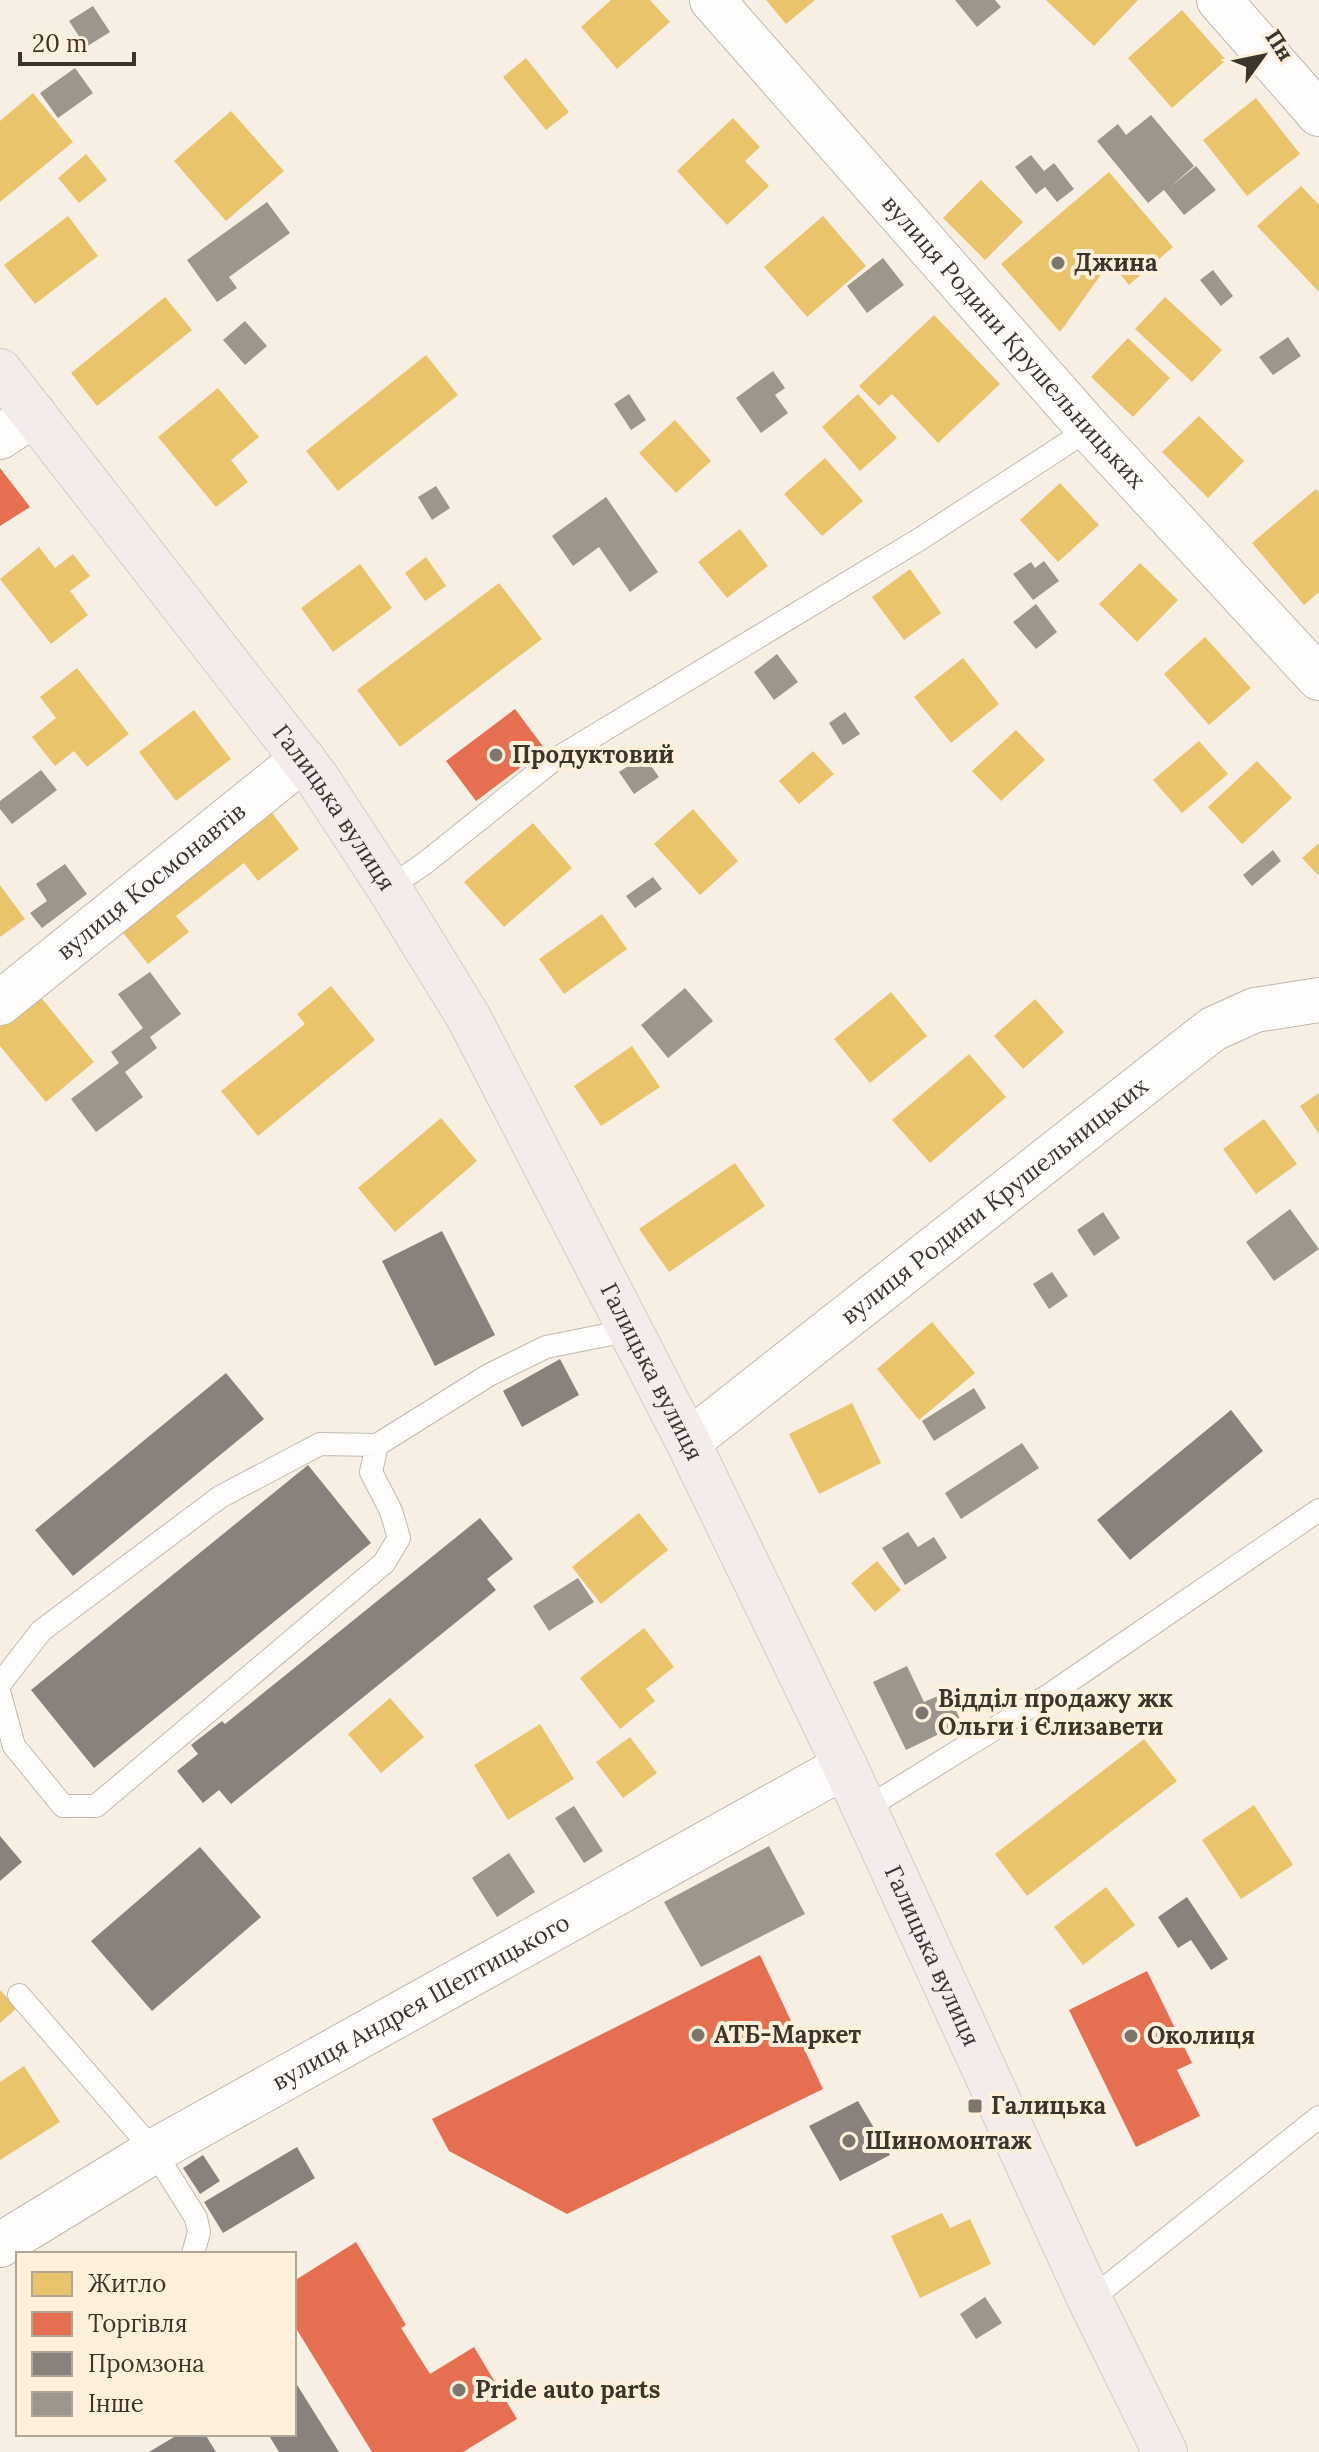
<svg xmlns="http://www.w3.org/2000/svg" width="1319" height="2452" font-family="Lora,serif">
	<rect width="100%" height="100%" fill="#f7efe4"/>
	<path fill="#e9c46a" d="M 611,0 L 650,0 L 670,22 L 617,69 L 581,27 Z
		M 766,0 L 815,0 L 786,24 Z
		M 1046,0 L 1138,0 L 1094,46 Z
		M 1182,10 L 1226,60 L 1172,108 L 1128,58 Z
		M 526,58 L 569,112 L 546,130 L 503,77 Z
		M 33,93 L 73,142 L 0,202 L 0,121 Z
		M 1256,98 L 1300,154 L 1247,196 L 1203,140 Z
		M 231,111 L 284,171 L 226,221 L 174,161 Z
		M 733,118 L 760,147 L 745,161 L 769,186 L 727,225 L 677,171 Z
		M 86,154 L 107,180 L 79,203 L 58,178 Z
		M 1109,172 L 1173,247 L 1129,285 L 1110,262 L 1060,332 L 1001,264 Z
		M 981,180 L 1023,222 L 985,260 L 943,218 Z
		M 1301,186 L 1319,205 L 1319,292 L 1257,226 Z
		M 68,216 L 98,256 L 35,304 L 4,265 Z
		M 823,216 L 866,266 L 807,317 L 764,267 Z
		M 165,297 L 192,330 L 97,406 L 71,373 Z
		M 1165,297 L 1222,350 L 1192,382 L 1135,329 Z
		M 934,315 L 1000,384 L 938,443 L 892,394 L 879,406 L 859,386 Z
		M 1128,338 L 1170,378 L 1133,417 L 1091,377 Z
		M 426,355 L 458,395 L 338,491 L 306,451 Z
		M 218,388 L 259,437 L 231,460 L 248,482 L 216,507 L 158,437 Z
		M 858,394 L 897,438 L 860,471 L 822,427 Z
		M 1199,416 L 1244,461 L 1208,498 L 1162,452 Z
		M 675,420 L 711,461 L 676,493 L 639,453 Z
		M 825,458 L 863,501 L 822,536 L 784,494 Z
		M 1060,483 L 1099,525 L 1058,562 L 1020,520 Z
		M 1316,489 L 1319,493 L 1319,592 L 1304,605 L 1252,543 Z
		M 740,529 L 768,566 L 727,598 L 698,562 Z
		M 39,547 L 55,568 L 73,554 L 90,576 L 70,591 L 88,615 L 51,644 L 0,579 Z
		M 426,557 L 446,586 L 425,601 L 405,573 Z
		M 1140,563 L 1178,600 L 1137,642 L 1099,604 Z
		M 360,564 L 392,608 L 333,652 L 301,608 Z
		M 910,569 L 941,613 L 904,640 L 872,597 Z
		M 499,583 L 542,639 L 400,747 L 357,690 Z
		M 1205,637 L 1251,688 L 1209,725 L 1164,674 Z
		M 963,658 L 999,704 L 951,743 L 914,697 Z
		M 77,668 L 129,734 L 87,767 L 74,751 L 55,766 L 32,737 L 56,718 L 40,697 Z
		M 194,710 L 231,759 L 176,801 L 139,752 Z
		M 1016,730 L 1045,760 L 1001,801 L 972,771 Z
		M 1199,741 L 1228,774 L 1182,813 L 1153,780 Z
		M 813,751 L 834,774 L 799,804 L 779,781 Z
		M 1257,761 L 1292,798 L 1242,844 L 1208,807 Z
		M 267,806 L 299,849 L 258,881 L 244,863 L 176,916 L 189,932 L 148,964 L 116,924 Z
		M 693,809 L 738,861 L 700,895 L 654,844 Z
		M 533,823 L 572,868 L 504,927 L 464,882 Z
		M 1319,843 L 1319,876 L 1302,858 Z
		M 0,885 L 25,919 L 0,937 Z
		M 602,914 L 627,949 L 564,994 L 539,959 Z
		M 331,986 L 375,1040 L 258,1136 L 221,1091 L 305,1024 L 297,1014 Z
		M 891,992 L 927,1036 L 870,1083 L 834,1039 Z
		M 39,995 L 94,1062 L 46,1102 L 0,1046 L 0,1027 Z
		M 1035,999 L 1064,1032 L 1023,1069 L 994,1036 Z
		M 632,1046 L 660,1087 L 601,1126 L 574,1086 Z
		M 969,1054 L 1006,1097 L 930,1163 L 892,1120 Z
		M 1319,1093 L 1319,1134 L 1300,1106 Z
		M 441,1118 L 477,1161 L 395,1232 L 358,1188 Z
		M 1264,1119 L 1297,1164 L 1256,1194 L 1223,1149 Z
		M 735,1163 L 765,1206 L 669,1272 L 639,1229 Z
		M 932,1322 L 975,1373 L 919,1420 L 877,1369 Z
		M 852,1403 L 881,1463 L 819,1494 L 789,1434 Z
		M 639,1513 L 668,1550 L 601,1604 L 572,1567 Z
		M 877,1561 L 901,1590 L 875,1612 L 851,1583 Z
		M 644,1628 L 674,1667 L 646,1689 L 655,1701 L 620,1729 L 580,1678 Z
		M 390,1698 L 424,1737 L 381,1773 L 348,1734 Z
		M 540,1724 L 574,1779 L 508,1820 L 474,1765 Z
		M 630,1737 L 657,1773 L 623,1798 L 596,1762 Z
		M 1144,1739 L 1177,1781 L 1027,1896 L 995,1854 Z
		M 1254,1805 L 1293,1865 L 1241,1899 L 1202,1840 Z
		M 1106,1887 L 1135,1925 L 1083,1965 L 1054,1927 Z
		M 0,1990 L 17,2008 L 0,2023 Z
		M 24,2066 L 60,2122 L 0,2160 L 0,2082 Z
		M 942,2213 L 950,2228 L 970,2219 L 991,2264 L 920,2298 L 891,2236 Z"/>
	<path fill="#e76f51" d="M 0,468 L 30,507 L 0,526 Z
		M 515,709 L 545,749 L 476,801 L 446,761 Z
		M 760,1955 L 823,2089 L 567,2214 L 449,2151 L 432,2119 Z
		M 1147,1971 L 1192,2063 L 1177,2070 L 1200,2116 L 1136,2147 L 1069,2010 Z
		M 356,2242 L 406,2325 L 401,2328 L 430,2374 L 474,2347 L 517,2419 L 463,2452 L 372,2452 L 294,2325 L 294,2281 Z"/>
	<path fill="#8a817c" d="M 442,1231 L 495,1335 L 435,1366 L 382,1261 Z
		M 560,1359 L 579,1395 L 522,1427 L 503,1391 Z
		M 226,1373 L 264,1419 L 73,1576 L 35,1530 Z
		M 1231,1410 L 1263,1451 L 1130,1560 L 1097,1520 Z
		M 308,1465 L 371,1543 L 94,1768 L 31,1690 Z
		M 480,1518 L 513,1559 L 487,1579 L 496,1590 L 231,1804 L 219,1790 L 203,1803 L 177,1771 L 198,1754 L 191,1745 L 222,1721 L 225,1724 Z
		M 0,1836 L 22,1862 L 0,1881 Z
		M 200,1847 L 261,1917 L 152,2011 L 91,1941 Z
		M 1187,1897 L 1228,1959 L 1211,1970 L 1191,1940 L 1178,1948 L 1158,1917 Z
		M 858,2101 L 890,2155 L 840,2181 L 809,2126 Z
		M 297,2147 L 315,2178 L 223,2233 L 204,2202 Z
		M 203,2155 L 220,2181 L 200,2194 L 183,2168 Z
		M 294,2380 L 339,2452 L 279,2452 L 268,2434 L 294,2434 Z
		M 179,2434 L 205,2434 L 216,2452 L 149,2452 Z"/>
	<path fill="#9c968d" d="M 955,0 L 995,0 L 1001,7 L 977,27 Z
		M 93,6 L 110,32 L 86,47 L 69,21 Z
		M 75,68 L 93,93 L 58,118 L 40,93 Z
		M 1151,115 L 1194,166 L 1170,187 L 1196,166 L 1216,190 L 1184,215 L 1164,190 L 1148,203 L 1097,141 L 1118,124 L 1126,135 Z
		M 1031,155 L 1044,171 L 1054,163 L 1074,189 L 1057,202 L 1045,187 L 1036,194 L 1015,167 Z
		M 267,202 L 290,233 L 229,277 L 237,288 L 217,302 L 187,260 Z
		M 883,258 L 904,285 L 867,313 L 847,286 Z
		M 1213,270 L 1233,296 L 1221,306 L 1200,280 Z
		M 245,321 L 267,346 L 245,365 L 223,340 Z
		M 1288,337 L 1301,356 L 1273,375 L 1259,357 Z
		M 773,371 L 785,388 L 775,395 L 788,413 L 761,433 L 736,398 Z
		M 629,394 L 646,420 L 631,430 L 614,404 Z
		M 436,486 L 450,508 L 432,520 L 418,497 Z
		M 606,497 L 658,572 L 630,592 L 599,547 L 573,566 L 552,536 Z
		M 1044,561 L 1059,581 L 1033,600 L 1013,574 L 1031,562 L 1035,568 Z
		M 1036,604 L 1057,632 L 1036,649 L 1013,622 Z
		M 777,654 L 798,682 L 774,700 L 754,672 Z
		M 845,712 L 860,734 L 843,745 L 829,723 Z
		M 644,756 L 659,777 L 634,794 L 619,772 Z
		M 41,770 L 57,790 L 12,824 L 0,809 L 0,801 Z
		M 1273,850 L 1281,861 L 1252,886 L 1243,875 Z
		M 65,864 L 87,894 L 42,928 L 30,913 L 47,901 L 36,884 Z
		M 653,877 L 662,889 L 635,908 L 626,896 Z
		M 150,972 L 181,1014 L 150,1037 L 157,1048 L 125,1072 L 143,1097 L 96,1132 L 71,1099 L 119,1063 L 111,1052 L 143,1028 L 118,994 Z
		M 685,988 L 713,1021 L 668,1058 L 641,1025 Z
		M 1290,1209 L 1319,1249 L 1274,1281 L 1246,1242 Z
		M 1103,1212 L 1120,1238 L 1094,1256 L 1077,1230 Z
		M 1052,1272 L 1068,1296 L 1049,1309 L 1033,1284 Z
		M 974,1388 L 986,1408 L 934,1441 L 922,1421 Z
		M 1022,1443 L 1039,1468 L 961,1519 L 945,1493 Z
		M 908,1532 L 918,1547 L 934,1537 L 947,1558 L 905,1585 L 882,1548 Z
		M 578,1578 L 594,1602 L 549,1631 L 533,1606 Z
		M 907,1666 L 924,1702 L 947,1692 L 962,1723 L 906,1750 L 873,1682 Z
		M 574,1806 L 603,1851 L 584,1863 L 555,1818 Z
		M 769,1846 L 805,1914 L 701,1967 L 664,1902 Z
		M 509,1853 L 535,1892 L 497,1917 L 472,1878 Z
		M 985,2297 L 1002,2323 L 976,2339 L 960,2314 Z"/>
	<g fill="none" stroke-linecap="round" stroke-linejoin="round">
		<defs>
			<path id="service" d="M 389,888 L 425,863 L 551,762 L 920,539 L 1089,429
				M 0,1684 L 41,1631 L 220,1497 L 320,1444 L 377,1445 L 489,1375 L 546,1347 L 631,1330
				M 0,1695 L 14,1746 L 63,1806 L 96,1806 L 384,1563 L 399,1538 L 391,1511 L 371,1472 L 377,1445
				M 865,1809 L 1049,1695 L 1319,1510
				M 19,1995 L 154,2151 L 196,2218 L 199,2232 L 193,2254
				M 1090,2300 L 1319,2117"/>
			<g id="minor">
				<path id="s1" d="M 712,0 L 1089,429 L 1319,678"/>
				<path d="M 1219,0 L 1319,114"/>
				<path d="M 0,437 L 34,414"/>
				<path id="s2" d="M 0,1003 L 303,759"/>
				<path id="s3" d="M 688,1442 L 1213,1029 L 1255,1010 L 1319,1000"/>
				<path id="s4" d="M 0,2245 L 154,2151 L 845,1766"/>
			</g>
			<g id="primary">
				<path id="s5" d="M 0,371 L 317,778 L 389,888 L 469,1018 L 688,1442 L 845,1766 L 1090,2300 L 1165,2452"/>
			</g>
		</defs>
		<use href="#service" stroke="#bfb9af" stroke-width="24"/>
		<use href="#minor" stroke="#bfb9af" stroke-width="46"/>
		<use href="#primary" stroke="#d1cdc7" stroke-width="46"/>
		<use href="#service" stroke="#fefdfb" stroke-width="22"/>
		<use href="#minor" stroke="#fefdfb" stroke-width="44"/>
		<use href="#primary" stroke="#f4ecea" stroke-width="44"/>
	</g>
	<g fill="#7d766c" stroke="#fff0dc" stroke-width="3">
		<circle cx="1058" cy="263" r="8"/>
		<circle cx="496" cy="755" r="8"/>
		<circle cx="922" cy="1713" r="8"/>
		<circle cx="698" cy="2035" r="8"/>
		<circle cx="1131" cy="2036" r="8"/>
		<rect x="967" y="2098" width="16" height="16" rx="4"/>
		<circle cx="849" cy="2141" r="8"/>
		<circle cx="459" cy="2390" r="8"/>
	</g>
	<g text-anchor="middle" stroke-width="8" stroke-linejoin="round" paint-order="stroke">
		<g font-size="24" font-weight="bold" fill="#3c352b" stroke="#fff0dc" text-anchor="start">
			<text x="1074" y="271">Джина</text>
			<text x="512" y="763">Продуктовий</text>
			<text x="938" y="1707">Відділ продажу жк<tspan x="938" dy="28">Ольги і Єлизавети</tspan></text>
			<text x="714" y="2043">ATБ-Маркет</text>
			<text x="1147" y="2044">Околиця</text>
			<text x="991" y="2114">Галицька</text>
			<text x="865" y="2149">Шиномонтаж</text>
			<text x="475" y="2398">Pride auto parts</text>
		</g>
		<g font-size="24" fill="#3c352b" stroke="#fff0dc">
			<text dy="8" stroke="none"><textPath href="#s1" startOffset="456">вулиця Родини Крушельницьких</textPath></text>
			<text dy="8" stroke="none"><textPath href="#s5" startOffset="550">Галицька вулиця</textPath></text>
			<text dy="8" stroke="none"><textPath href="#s2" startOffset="194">вулиця Космонавтів</textPath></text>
			<text dy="8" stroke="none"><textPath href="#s3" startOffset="390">вулиця Родини Крушельницьких</textPath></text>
			<text dy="8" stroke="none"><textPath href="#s5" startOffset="1198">Галицька вулиця</textPath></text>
			<text dy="8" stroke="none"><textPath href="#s5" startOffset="1846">Галицька вулиця</textPath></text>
			<text dy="8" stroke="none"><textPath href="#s4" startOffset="486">вулиця Андрея Шептицького</textPath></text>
		</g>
	</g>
	<rect x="16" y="2252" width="280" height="184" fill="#fff0dc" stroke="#b1a595" stroke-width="2"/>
	<rect x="32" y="2272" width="40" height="24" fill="#e9c46a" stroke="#b1a595" stroke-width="2"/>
	<text x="88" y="2292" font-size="24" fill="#3c352b">Житло</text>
	<rect x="32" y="2312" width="40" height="24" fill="#e76f51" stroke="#b1a595" stroke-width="2"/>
	<text x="88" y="2332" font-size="24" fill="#3c352b">Торгівля</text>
	<rect x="32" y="2352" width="40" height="24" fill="#8a817c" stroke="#b1a595" stroke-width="2"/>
	<text x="88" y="2372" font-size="24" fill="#3c352b">Промзона</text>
	<rect x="32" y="2392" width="40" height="24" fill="#9c968d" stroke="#b1a595" stroke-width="2"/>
	<text x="88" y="2412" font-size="24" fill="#3c352b">Інше</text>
	<g transform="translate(1263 56) rotate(57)" stroke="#fff0dc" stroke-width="6" paint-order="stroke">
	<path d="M0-6L14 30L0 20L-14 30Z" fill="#3c352b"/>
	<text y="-12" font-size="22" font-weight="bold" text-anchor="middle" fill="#3c352b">Пн</text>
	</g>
	<path d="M20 52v12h114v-12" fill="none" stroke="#3c352b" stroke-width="4"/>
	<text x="32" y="52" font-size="24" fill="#3c352b" stroke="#fff0dc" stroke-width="6" paint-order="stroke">20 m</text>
</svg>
